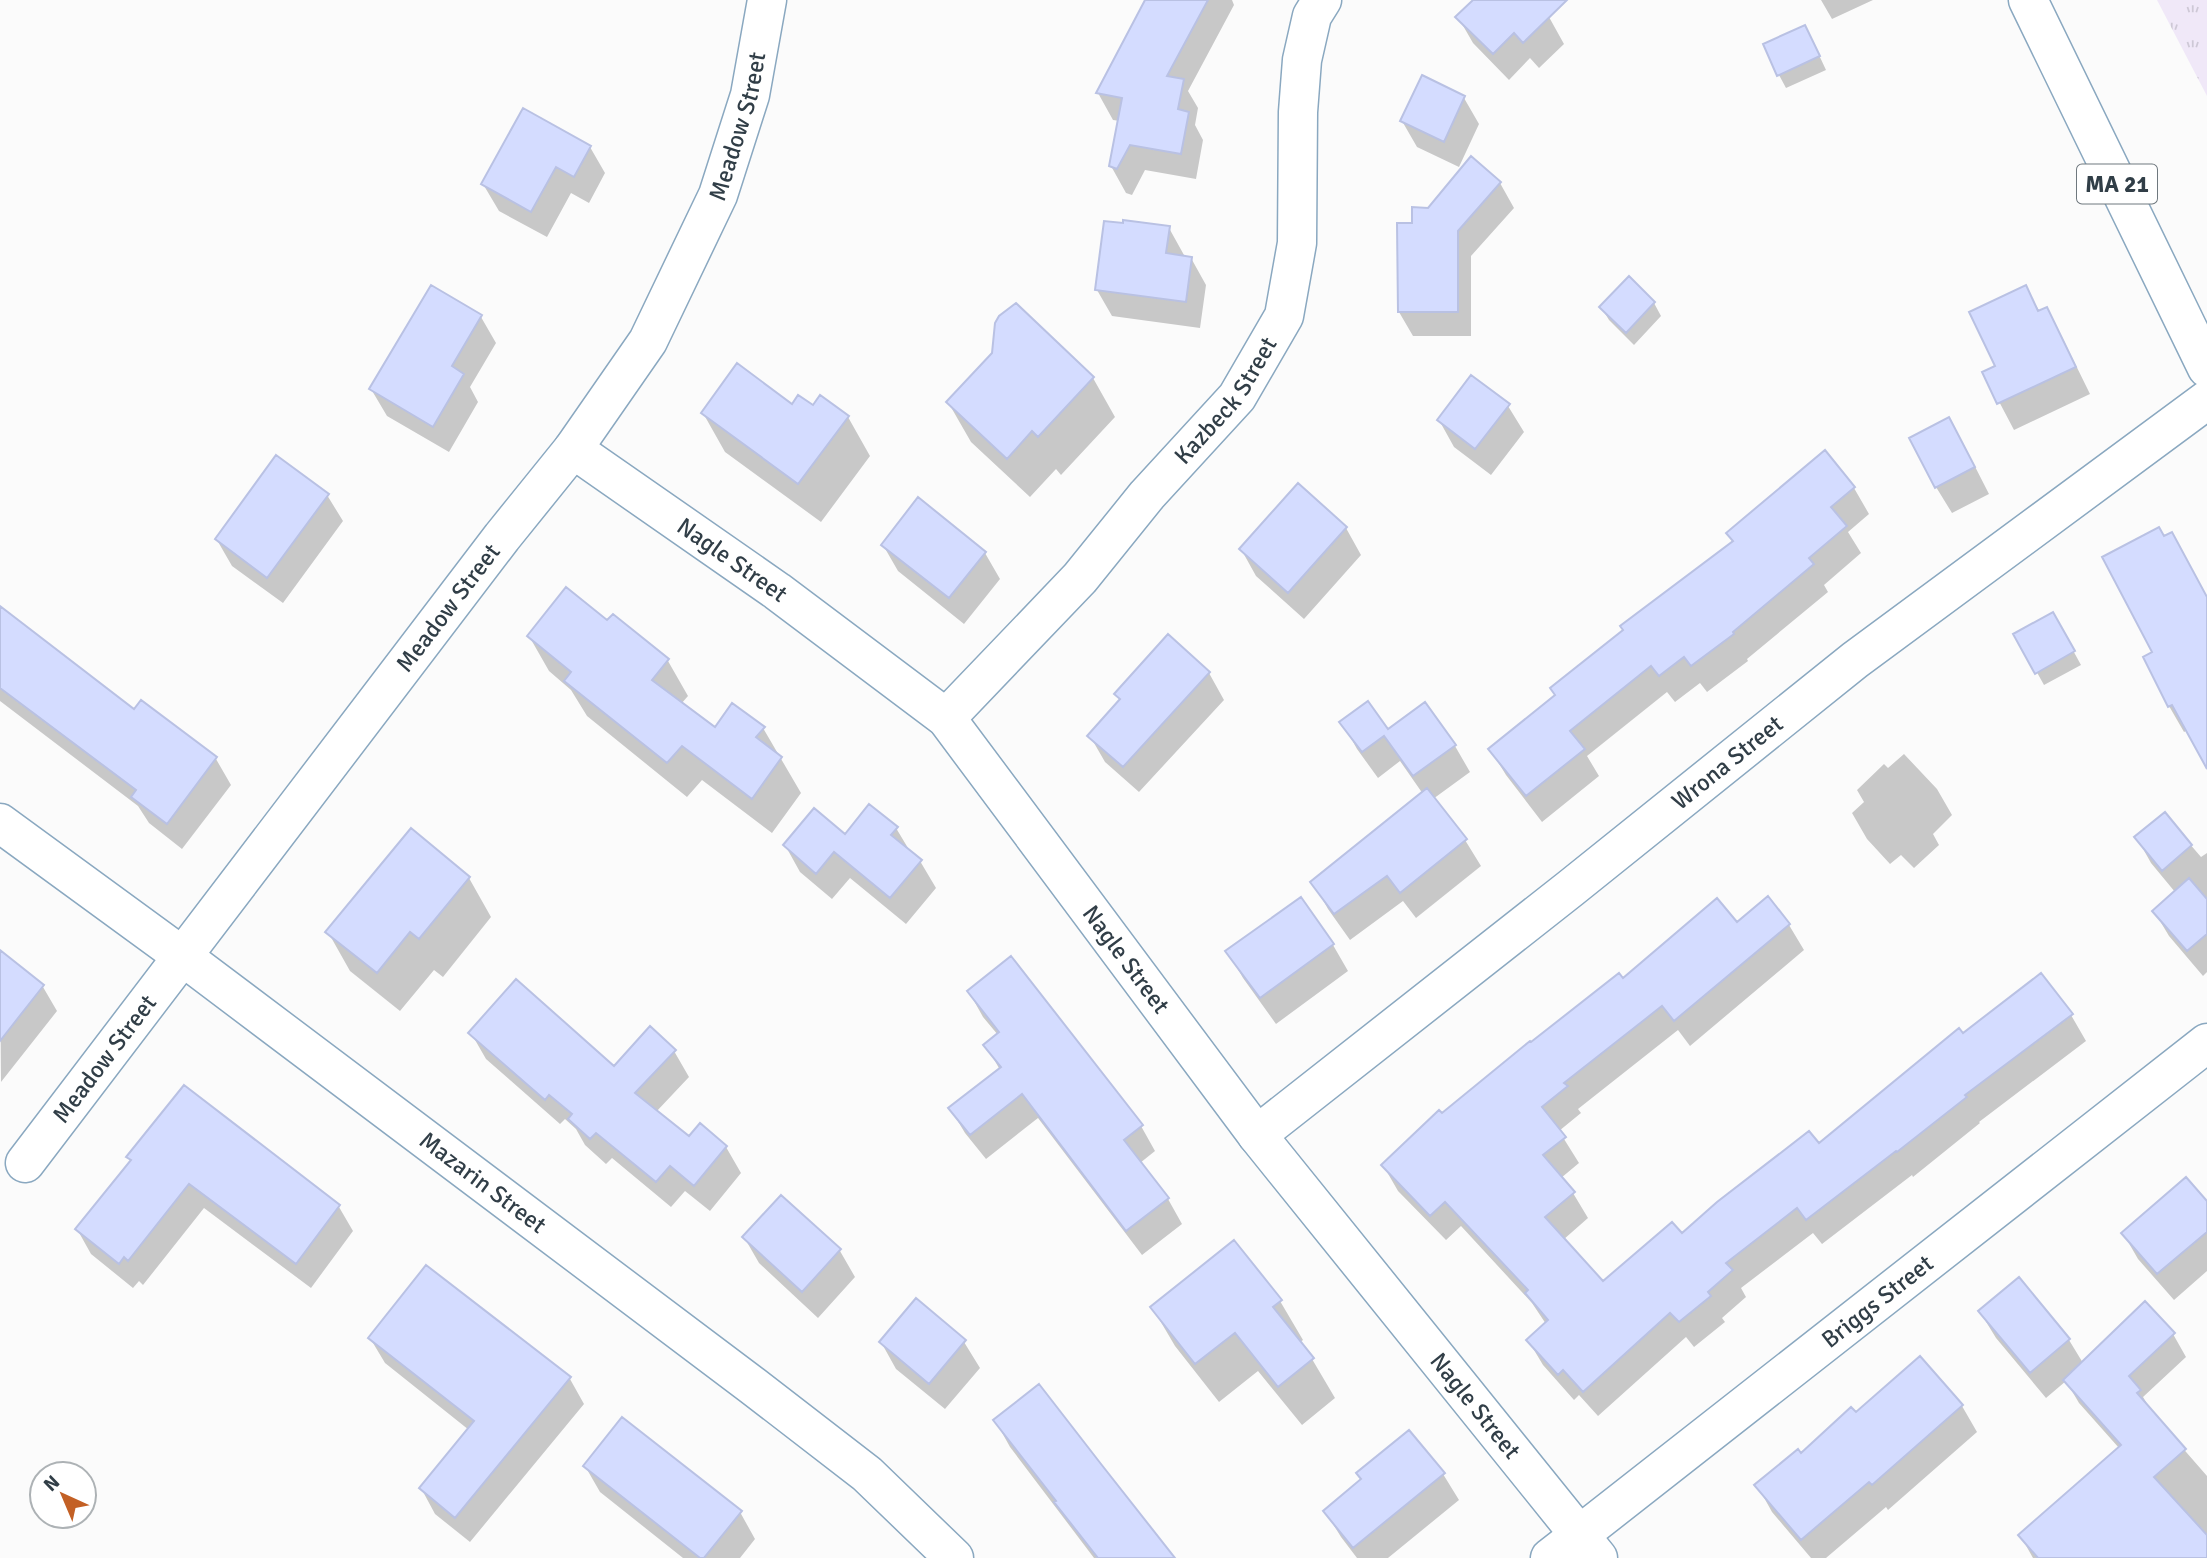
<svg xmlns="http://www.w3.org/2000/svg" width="2207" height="1558" font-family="Signika,sans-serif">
	<defs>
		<pattern id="park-tufts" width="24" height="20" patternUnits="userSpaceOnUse" patternTransform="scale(1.75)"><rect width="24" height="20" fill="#f0e8f8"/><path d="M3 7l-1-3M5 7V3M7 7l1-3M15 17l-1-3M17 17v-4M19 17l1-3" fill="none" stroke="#cec8d6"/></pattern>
	</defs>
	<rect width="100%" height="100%" fill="#fbfbfb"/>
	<path fill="url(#park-tufts)" d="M 2157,0 L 2207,0 L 2207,96 Z"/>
	<path fill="#0003" d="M 1147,0 L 1232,0 L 1234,5 L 1188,91 L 1198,108 L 1195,125 L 1203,140 L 1196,179 L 1145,170 L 1132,195 L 1126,193 L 1111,166 L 1120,121 L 1113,120 L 1098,93 Z
		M 1475,0 L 1532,0 L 1549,17 L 1564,44 L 1539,68 L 1530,58 L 1509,80 L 1473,43 L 1458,17 Z
		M 1821,0 L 1873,0 L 1832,19 Z
		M 1812,40 L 1826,70 L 1786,88 L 1779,75 Z
		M 1464,98 L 1479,124 L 1459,167 L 1417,147 L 1402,121 Z
		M 590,147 L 605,173 L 589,203 L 571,193 L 547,237 L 499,211 L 483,184 Z
		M 1500,183 L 1514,208 L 1471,256 L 1471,336 L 1413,336 L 1399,312 L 1414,225 Z
		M 1169,228 L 1184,255 L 1184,257 L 1191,258 L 1206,285 L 1200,328 L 1112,316 L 1097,290 Z
		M 1629,279 L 1654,303 L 1661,316 L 1634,345 L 1609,320 L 1601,307 Z
		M 2025,287 L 2040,312 L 2046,309 L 2061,335 L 2090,394 L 2014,430 L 1984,373 L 1997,367 Z
		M 481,317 L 496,343 L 470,387 L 478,402 L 449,452 L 387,416 L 371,389 Z
		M 1093,378 L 1115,417 L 1061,475 L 1056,469 L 1030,497 L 971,442 L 948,402 Z
		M 1508,406 L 1524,432 L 1491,475 L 1454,447 L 1439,420 Z
		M 813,408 L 848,417 L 870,456 L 821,522 L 725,452 L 703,413 Z
		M 1964,445 L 1989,494 L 1952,513 L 1936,487 Z
		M 1298,485 L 1346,528 L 1361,555 L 1304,619 L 1256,576 L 1241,549 Z
		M 1854,488 L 1869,514 L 1848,532 L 1861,553 L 1824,585 L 1828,592 L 1747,659 L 1748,661 L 1707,692 L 1700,683 L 1675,702 L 1667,692 L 1587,756 L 1599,776 L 1542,822 L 1506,775 L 1490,749 L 1556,696 L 1733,543 L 1728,533 Z
		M 327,495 L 343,521 L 283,603 L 232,566 L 217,540 Z
		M 883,545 L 985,553 L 1000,579 L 964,624 L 898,571 Z
		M 2207,600 L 2207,765 L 2188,730 L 2184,732 L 2169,706 L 2145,657 L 2154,653 Z
		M 2053,614 L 2081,665 L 2044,685 L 2016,635 Z
		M 613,616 L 668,661 L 688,696 L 681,704 L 715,729 L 763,728 L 801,793 L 772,833 L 702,780 L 687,797 L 587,716 L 571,690 L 549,671 L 529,636 L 608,623 Z
		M 0,634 L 216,759 L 231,785 L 182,849 L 149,823 L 138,806 L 0,701 Z
		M 1209,673 L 1224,700 L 1139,792 L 1105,762 L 1090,736 L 1121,701 L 1117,694 Z
		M 1424,704 L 1455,746 L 1470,772 L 1433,799 L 1465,840 L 1481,866 L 1416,918 L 1403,901 L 1350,940 L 1328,909 L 1313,882 L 1423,794 L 1400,761 L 1378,778 L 1357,749 L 1342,722 L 1388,731 Z
		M 1904,754 L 1937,789 L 1952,815 L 1933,834 L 1939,845 L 1914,868 L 1901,855 L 1890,864 L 1867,839 L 1852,813 L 1864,802 L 1857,790 L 1884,764 L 1888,768 Z
		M 2165,815 L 2201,857 L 2207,853 L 2207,972 L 2203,976 L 2169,936 L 2154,911 L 2175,892 L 2151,863 L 2137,838 Z
		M 896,828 L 911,853 L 920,861 L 936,888 L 906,924 L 850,878 L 832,899 L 800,872 L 785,845 Z
		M 469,878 L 491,917 L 443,977 L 434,970 L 400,1011 L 350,971 L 328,932 Z
		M 1737,924 L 1789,925 L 1804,950 L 1690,1046 L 1678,1030 L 1578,1109 L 1581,1113 L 1559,1131 L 1579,1163 L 1561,1178 L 1573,1193 L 1588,1218 L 1563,1240 L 1602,1283 L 1682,1235 L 1818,1145 L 1963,1035 L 2071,1015 L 2086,1041 L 1979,1122 L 1980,1123 L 1913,1177 L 1912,1175 L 1822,1244 L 1813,1233 L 1741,1288 L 1746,1297 L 1722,1318 L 1725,1322 L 1694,1347 L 1686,1337 L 1598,1416 L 1579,1395 L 1574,1400 L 1543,1365 L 1528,1340 L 1546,1324 L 1532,1303 L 1461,1226 L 1446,1240 L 1398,1191 L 1383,1165 L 1441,1115 L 1622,980 Z
		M 1333,945 L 1348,971 L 1276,1024 L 1243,978 L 1228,952 Z
		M 0,953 L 43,987 L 57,1011 L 1,1082 Z
		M 969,992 L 1141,1126 L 1155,1151 L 1140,1163 L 1168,1199 L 1182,1224 L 1142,1255 L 1038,1118 L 986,1159 L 965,1133 L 950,1108 L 1000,1070 L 986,1045 L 998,1035 L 983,1017 Z
		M 471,1033 L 614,1069 L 674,1051 L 689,1077 L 656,1112 L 689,1139 L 726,1147 L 741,1173 L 710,1211 L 685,1191 L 671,1207 L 612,1158 L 606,1164 L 585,1145 L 576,1129 L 565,1119 L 560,1124 L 486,1059 Z
		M 184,1087 L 339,1207 L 353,1231 L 311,1288 L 204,1208 L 143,1285 L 139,1281 L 133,1288 L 91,1254 L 77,1229 L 131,1162 L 128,1157 Z
		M 781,1197 L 840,1251 L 855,1277 L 818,1318 L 759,1263 L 744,1237 Z
		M 2207,1203 L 2207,1271 L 2174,1300 L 2138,1259 L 2123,1233 Z
		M 1280,1301 L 1303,1340 L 1299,1343 L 1312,1359 L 1335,1398 L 1302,1425 L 1258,1371 L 1219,1402 L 1175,1346 L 1152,1307 Z
		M 1980,1312 L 2069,1340 L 2083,1363 L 2173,1334 L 2186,1357 L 2143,1397 L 2153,1414 L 2207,1476 L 2207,1558 L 2033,1558 L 2020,1535 L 2119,1448 L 2079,1403 L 2066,1381 L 2046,1398 L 1996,1338 Z
		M 370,1338 L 570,1379 L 584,1404 L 470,1542 L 435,1514 L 421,1488 L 469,1430 L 385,1363 Z
		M 881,1342 L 964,1342 L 980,1368 L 945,1409 L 896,1369 Z
		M 1962,1406 L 1977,1432 L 1888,1510 L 1886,1507 L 1826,1558 L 1811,1558 L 1772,1512 L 1757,1485 L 1856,1414 Z
		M 995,1420 L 1174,1558 L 1094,1558 L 1010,1447 Z
		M 585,1466 L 740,1512 L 755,1539 L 740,1558 L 683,1558 L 600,1492 Z
		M 1443,1474 L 1459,1500 L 1388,1558 L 1357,1558 L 1341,1537 L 1325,1511 Z"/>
	<path fill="#d4dcff" stroke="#b9c1e3" stroke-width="2" d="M 1145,0 L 1208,0 L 1167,76 L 1184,79 L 1178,109 L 1189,112 L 1181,154 L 1130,145 L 1117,169 L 1109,166 L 1122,98 L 1096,93 Z
		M 1473,0 L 1567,0 L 1523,43 L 1514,33 L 1493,54 L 1455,17 Z
		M 1805,25 L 1820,56 L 1777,76 L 1763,44 Z
		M 1422,75 L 1465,96 L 1444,142 L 1400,121 Z
		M 523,108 L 591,146 L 574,177 L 556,167 L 531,212 L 481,184 Z
		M 1471,156 L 1501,182 L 1458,231 L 1458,312 L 1398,312 L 1397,223 L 1412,223 L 1412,207 L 1428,208 Z
		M 1123,220 L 1170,226 L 1166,253 L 1192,257 L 1186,302 L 1095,290 L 1104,221 L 1123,223 Z
		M 1629,276 L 1655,302 L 1626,333 L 1599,307 Z
		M 431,285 L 482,315 L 452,366 L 464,374 L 433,427 L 369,389 Z
		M 2026,285 L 2038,311 L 2047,307 L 2076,367 L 1997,404 L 1982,372 L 1995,366 L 1969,312 Z
		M 1016,303 L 1094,377 L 1038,437 L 1032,431 L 1007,459 L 946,402 L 992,353 L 995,323 L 999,316 Z
		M 737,363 L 792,404 L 798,395 L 813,405 L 820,395 L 849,416 L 798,484 L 701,413 Z
		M 1471,375 L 1510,404 L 1475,449 L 1437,420 Z
		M 1949,417 L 1975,467 L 1935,488 L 1909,438 Z
		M 1825,450 L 1855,487 L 1831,507 L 1847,526 L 1809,558 L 1814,564 L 1733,632 L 1734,634 L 1691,666 L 1684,657 L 1659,676 L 1651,666 L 1570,731 L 1585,749 L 1526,796 L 1488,749 L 1555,695 L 1550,688 L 1623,630 L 1620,626 L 1733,541 L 1726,533 Z
		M 276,455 L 329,494 L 267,578 L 215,539 Z
		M 1298,483 L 1347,527 L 1288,593 L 1239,549 Z
		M 918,497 L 986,552 L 949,598 L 881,545 Z
		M 2159,527 L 2164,536 L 2172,532 L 2207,597 L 2207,769 L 2172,705 L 2168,707 L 2143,657 L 2152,652 L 2102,557 Z
		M 566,587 L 607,620 L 613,614 L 669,659 L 652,680 L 715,727 L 732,703 L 765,727 L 756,737 L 782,757 L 752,799 L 682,746 L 667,763 L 564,681 L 571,672 L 527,636 Z
		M 0,606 L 134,709 L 141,700 L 217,757 L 167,824 L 131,797 L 136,790 L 0,688 Z
		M 2053,612 L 2075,651 L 2035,674 L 2013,634 Z
		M 1168,634 L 1210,672 L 1123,767 L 1087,736 L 1120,699 L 1114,694 Z
		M 1368,701 L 1388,729 L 1425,702 L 1456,745 L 1413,776 L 1384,736 L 1362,752 L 1339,722 Z
		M 1427,788 L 1467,839 L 1400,893 L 1387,876 L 1334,914 L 1310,882 Z
		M 869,804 L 898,827 L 891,835 L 922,860 L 890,898 L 834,852 L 816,874 L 783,845 L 814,808 L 845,834 Z
		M 2165,812 L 2192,845 L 2162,871 L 2134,837 Z
		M 411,828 L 470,877 L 419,939 L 410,932 L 377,973 L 325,932 Z
		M 2189,878 L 2207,899 L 2207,934 L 2187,951 L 2152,911 Z
		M 1768,896 L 1790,924 L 1674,1021 L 1662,1006 L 1564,1083 L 1568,1086 L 1542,1107 L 1566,1137 L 1543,1155 L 1575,1192 L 1545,1217 L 1603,1281 L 1672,1222 L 1682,1233 L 1717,1202 L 1809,1131 L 1819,1143 L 1959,1028 L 1963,1033 L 2041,973 L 2073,1014 L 1965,1095 L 1967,1097 L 1897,1152 L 1896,1151 L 1806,1220 L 1797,1208 L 1726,1263 L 1733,1270 L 1708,1292 L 1711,1296 L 1679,1322 L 1670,1313 L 1583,1392 L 1563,1370 L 1558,1375 L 1526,1340 L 1548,1320 L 1525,1293 L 1528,1290 L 1445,1202 L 1430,1216 L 1381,1165 L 1439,1110 L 1442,1113 L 1530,1041 L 1531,1042 L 1619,973 L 1623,978 L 1717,898 L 1737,922 Z
		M 1301,897 L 1334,944 L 1260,998 L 1225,951 Z
		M 0,950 L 44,985 L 0,1041 Z
		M 1011,956 L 1143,1125 L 1124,1140 L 1169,1198 L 1126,1231 L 1022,1094 L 970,1135 L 948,1108 L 1001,1067 L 983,1045 L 999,1032 L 967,991 Z
		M 516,979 L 614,1066 L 650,1026 L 676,1050 L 635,1093 L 689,1136 L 700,1123 L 727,1146 L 694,1186 L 670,1166 L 656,1182 L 596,1133 L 590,1139 L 568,1119 L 572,1114 L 549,1095 L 545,1100 L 468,1033 Z
		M 184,1085 L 340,1205 L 296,1264 L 189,1184 L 128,1261 L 124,1257 L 119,1264 L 75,1229 L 131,1160 L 126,1157 Z
		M 2186,1177 L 2207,1201 L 2207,1232 L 2157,1274 L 2121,1233 Z
		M 781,1195 L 841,1249 L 802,1292 L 742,1237 Z
		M 1234,1240 L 1282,1300 L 1273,1307 L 1314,1358 L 1278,1387 L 1235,1333 L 1195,1364 L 1150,1307 Z
		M 426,1265 L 571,1377 L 455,1518 L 419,1488 L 474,1421 L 368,1338 Z
		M 2019,1277 L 2070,1339 L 2030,1373 L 1978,1311 Z
		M 916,1298 L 966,1340 L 929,1384 L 879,1342 Z
		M 2145,1301 L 2175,1333 L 2129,1376 L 2141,1390 L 2137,1393 L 2186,1449 L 2154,1477 L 2207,1535 L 2207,1558 L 2038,1558 L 2018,1535 L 2121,1445 L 2063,1380 Z
		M 1920,1356 L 1963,1405 L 1872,1485 L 1869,1482 L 1801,1540 L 1754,1485 L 1798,1449 L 1801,1453 L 1851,1407 L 1856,1412 Z
		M 1039,1384 L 1101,1464 L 1175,1558 L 1098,1558 L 1054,1502 L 1056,1501 L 993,1420 Z
		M 622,1417 L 742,1511 L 704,1558 L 700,1558 L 583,1466 Z
		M 1409,1430 L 1445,1473 L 1353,1548 L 1323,1511 L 1361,1479 L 1356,1473 Z"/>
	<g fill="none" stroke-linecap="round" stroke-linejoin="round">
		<defs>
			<g id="minor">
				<path id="s1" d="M 573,449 L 777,591 L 946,718 L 1257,1135 L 1598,1558"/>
				<path id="s2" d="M 946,718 L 1080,578 L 1147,495 L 1237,397 L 1284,316 L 1297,243 L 1298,112 L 1302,60 L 1312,16 L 1322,0"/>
				<path id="s3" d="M 0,823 L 182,956 L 753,1386 L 867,1474 L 954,1558"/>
				<path id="s4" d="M 1257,1135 L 1571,888 L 1855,660 L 2207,400"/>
				<path id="s5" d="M 25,1163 L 502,537 L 573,449 L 648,341 L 718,195 L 750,95 L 767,0"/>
				<path id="s6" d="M 1550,1558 L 2207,1043"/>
			</g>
			<path id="major" d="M 2028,0 L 2207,368"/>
		</defs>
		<use href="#minor" stroke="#8aa8c0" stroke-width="41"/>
		<use href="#major" stroke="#8aa8c0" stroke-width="41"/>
		<use href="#minor" stroke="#fff" stroke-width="38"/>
		<use href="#major" stroke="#fff" stroke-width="38"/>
	</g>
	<g text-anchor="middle" stroke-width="5" stroke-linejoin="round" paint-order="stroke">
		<rect fill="#fff" stroke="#6f787e" stroke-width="2" x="2077" y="164.5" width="80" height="39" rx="5"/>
		<g font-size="23" font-weight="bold" fill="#313e47">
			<text x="2117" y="192">MA 21</text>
		</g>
		<g font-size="24" fill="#313e47" stroke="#fff">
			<text dy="8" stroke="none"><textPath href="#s5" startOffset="1265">Meadow Street</textPath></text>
			<text dy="8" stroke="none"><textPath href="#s2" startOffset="424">Kazbeck Street</textPath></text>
			<text dy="8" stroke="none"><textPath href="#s1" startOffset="194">Nagle Street</textPath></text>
			<text dy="8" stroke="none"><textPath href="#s5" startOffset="698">Meadow Street</textPath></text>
			<text dy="8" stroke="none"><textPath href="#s4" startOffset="600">Wrona Street</textPath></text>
			<text dy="8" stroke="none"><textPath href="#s1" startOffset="761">Nagle Street</textPath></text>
			<text dy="8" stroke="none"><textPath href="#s5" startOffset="131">Meadow Street</textPath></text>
			<text dy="8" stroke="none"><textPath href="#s3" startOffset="602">Mazarin Street</textPath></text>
			<text dy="8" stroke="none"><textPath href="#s6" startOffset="416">Briggs Street</textPath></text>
			<text dy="8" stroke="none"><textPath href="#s1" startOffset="1328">Nagle Street</textPath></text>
		</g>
	</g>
	<g transform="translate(63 1495) rotate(316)"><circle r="33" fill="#ffffff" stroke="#adb2b5" stroke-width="2"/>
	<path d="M0-5L12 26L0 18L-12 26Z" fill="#c36025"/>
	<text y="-10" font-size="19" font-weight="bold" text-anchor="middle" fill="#313e47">N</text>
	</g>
</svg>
